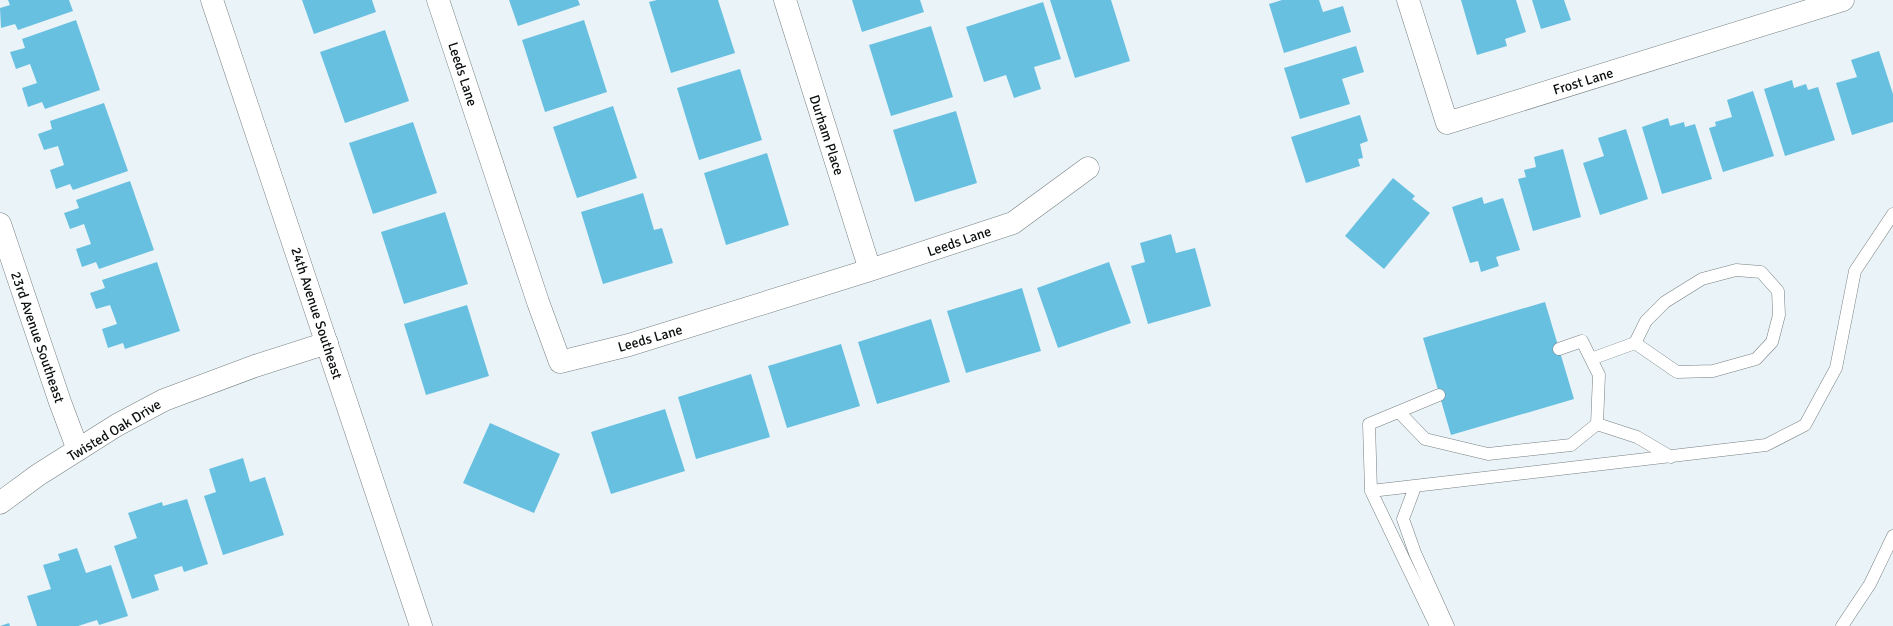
<svg xmlns="http://www.w3.org/2000/svg" width="1893" height="626" font-family="Signika,sans-serif">
	<rect width="100%" height="100%" fill="#eaf3f7"/>
	<path fill="#68c0e1" d="M 8,0 L 69,0 L 73,11 L 18,30 L 15,24 L 1,28 L 0,8 L 10,5 Z
		M 302,0 L 372,0 L 376,12 L 314,34 Z
		M 509,0 L 578,0 L 580,5 L 518,26 Z
		M 657,0 L 718,0 L 735,53 L 671,73 L 649,2 Z
		M 852,0 L 920,0 L 924,12 L 862,32 Z
		M 1050,0 L 1111,0 L 1130,61 L 1075,78 Z
		M 1282,0 L 1319,0 L 1323,12 L 1343,6 L 1351,32 L 1284,53 L 1269,4 Z
		M 1461,0 L 1516,0 L 1526,32 L 1505,39 L 1507,46 L 1477,55 Z
		M 1532,0 L 1564,0 L 1571,20 L 1541,29 Z
		M 1043,2 L 1061,59 L 1034,67 L 1041,89 L 1014,98 L 1006,75 L 984,82 L 966,27 Z
		M 76,20 L 100,90 L 45,109 L 42,102 L 28,107 L 22,88 L 37,83 L 30,64 L 16,69 L 10,52 L 25,48 L 22,39 Z
		M 584,20 L 607,92 L 545,112 L 522,40 Z
		M 931,26 L 953,97 L 891,116 L 869,45 Z
		M 385,30 L 409,101 L 345,123 L 320,52 Z
		M 1356,46 L 1364,72 L 1342,79 L 1350,104 L 1300,119 L 1284,68 Z
		M 1879,51 L 1893,94 L 1893,122 L 1852,135 L 1836,83 L 1857,77 L 1851,60 Z
		M 740,69 L 762,140 L 699,160 L 677,88 Z
		M 1792,80 L 1794,88 L 1806,84 L 1808,90 L 1818,87 L 1835,140 L 1785,156 L 1764,89 Z
		M 1753,91 L 1774,156 L 1723,172 L 1709,128 L 1716,126 L 1715,122 L 1732,117 L 1727,100 Z
		M 104,103 L 128,171 L 73,190 L 70,184 L 56,189 L 50,170 L 64,165 L 58,146 L 44,150 L 38,134 L 52,129 L 50,121 Z
		M 613,106 L 637,178 L 577,198 L 553,127 Z
		M 956,111 L 977,183 L 915,202 L 893,130 Z
		M 1360,115 L 1368,141 L 1360,144 L 1363,158 L 1358,159 L 1360,166 L 1306,183 L 1291,137 Z
		M 1668,118 L 1670,126 L 1684,122 L 1685,127 L 1695,124 L 1712,179 L 1662,194 L 1642,127 Z
		M 413,122 L 437,193 L 373,214 L 349,143 Z
		M 1626,129 L 1648,199 L 1600,215 L 1583,163 L 1604,156 L 1598,138 Z
		M 1563,149 L 1581,217 L 1533,231 L 1518,179 L 1526,177 L 1524,170 L 1536,167 L 1534,157 Z
		M 767,153 L 789,225 L 726,245 L 704,173 Z
		M 1393,178 L 1415,196 L 1412,199 L 1430,213 L 1384,269 L 1345,236 Z
		M 130,181 L 154,250 L 99,269 L 96,262 L 82,267 L 76,249 L 91,244 L 84,224 L 70,229 L 64,213 L 79,208 L 76,200 Z
		M 643,193 L 654,230 L 662,228 L 673,263 L 603,284 L 581,212 Z
		M 1482,197 L 1484,204 L 1503,198 L 1520,250 L 1496,257 L 1499,266 L 1481,272 L 1478,261 L 1470,263 L 1452,207 Z
		M 445,212 L 468,284 L 404,304 L 381,232 Z
		M 1171,234 L 1176,253 L 1195,248 L 1211,306 L 1148,324 L 1131,266 L 1145,262 L 1140,243 Z
		M 157,262 L 180,331 L 125,349 L 123,343 L 108,348 L 102,329 L 117,324 L 110,305 L 96,309 L 90,293 L 105,288 L 102,280 Z
		M 1109,262 L 1131,323 L 1058,348 L 1037,288 Z
		M 1022,288 L 1041,351 L 966,373 L 947,311 Z
		M 1545,302 L 1574,399 L 1451,435 L 1423,338 Z
		M 467,305 L 489,376 L 426,395 L 404,324 Z
		M 931,319 L 950,382 L 877,404 L 858,342 Z
		M 841,344 L 860,406 L 787,428 L 768,366 Z
		M 751,374 L 770,437 L 696,459 L 678,397 Z
		M 665,409 L 685,471 L 611,494 L 591,432 Z
		M 490,423 L 560,454 L 534,513 L 463,483 Z
		M 243,458 L 250,482 L 265,477 L 284,535 L 223,555 L 204,496 L 216,492 L 209,469 Z
		M 187,499 L 208,564 L 184,572 L 182,566 L 154,575 L 159,590 L 132,599 L 114,546 L 137,538 L 128,513 L 162,502 L 163,506 Z
		M 77,548 L 86,573 L 111,565 L 128,616 L 99,625 L 97,620 L 78,626 L 37,626 L 27,596 L 51,589 L 43,565 L 60,560 L 58,554 Z
		M 9,623 L 10,626 L 0,626 Z"/>
	<g fill="none" stroke-linecap="round" stroke-linejoin="round">
		<defs>
			<path id="service" d="M 1591,359 L 1635,343 L 1677,372 L 1713,371 L 1756,359 L 1772,342 L 1779,315 L 1778,291 L 1761,272 L 1736,270 L 1702,279 L 1665,302 L 1646,321 L 1635,343
				M 1399,412 L 1425,439 L 1488,454 L 1571,445 L 1597,424 L 1599,375 L 1582,341 L 1559,349
				M 1597,424 L 1637,437 L 1671,457
				M 1415,487 L 1403,519 L 1415,553 L 1448,626
				M 1371,491 L 1766,445 L 1805,425 L 1836,368 L 1855,271 L 1893,214
				M 1436,626 L 1371,491 L 1369,424 L 1439,395
				M 1842,626 L 1870,584 L 1893,536"/>
			<path id="minor" d="M 438,0 L 538,302 L 560,362 L 629,345 L 870,270 L 1013,223 L 1088,168
				M 785,0 L 870,270
				M 1408,0 L 1447,123 L 1843,0
				M 0,224 L 60,402 L 78,450
				M 0,503 L 38,475 L 117,425 L 164,400 L 255,366 L 327,343"/>
			<path id="tertiary" d="M 212,0 L 421,626"/>
		</defs>
		<use href="#service" stroke="#788083" stroke-width="13"/>
		<use href="#minor" stroke="#788083" stroke-width="23"/>
		<use href="#tertiary" stroke="#788083" stroke-width="23"/>
		<use href="#service" stroke="#fff" stroke-width="12"/>
		<use href="#minor" stroke="#fff" stroke-width="22"/>
		<use href="#tertiary" stroke="#fff" stroke-width="22"/>
	</g>
	<g text-anchor="middle" stroke-width="4" stroke-linejoin="round" paint-order="stroke">
		<g font-size="14" fill="#0c0f10" stroke="#fff">
			<text transform="translate(463 74) rotate(72)" y="5">Leeds Lane</text>
			<text transform="translate(1583 81) rotate(-17)" y="5">Frost Lane</text>
			<text transform="translate(827 135) rotate(72)" y="5">Durham Place</text>
			<text transform="translate(959 241) rotate(-19)" y="5">Leeds Lane</text>
			<text transform="translate(317 313) rotate(72)" y="5">24th Avenue Southeast</text>
			<text transform="translate(38 337) rotate(71)" y="5">23rd Avenue Southeast</text>
			<text transform="translate(650 338) rotate(-16)" y="5">Leeds Lane</text>
			<text transform="translate(114 430) rotate(-31)" y="5">Twisted Oak Drive</text>
		</g>
	</g>
</svg>
